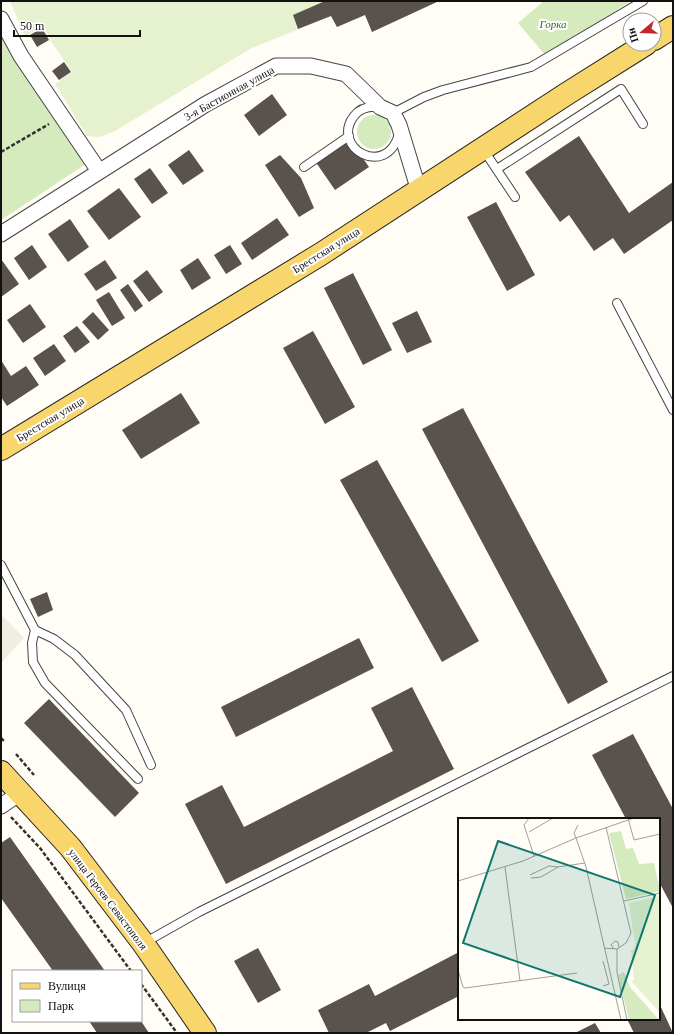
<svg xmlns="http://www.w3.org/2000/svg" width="674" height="1034" font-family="Georgia,serif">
	<rect width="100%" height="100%" fill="#fffdf5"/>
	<path fill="#d5ebbd" d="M 544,1 L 631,1 L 546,56 L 518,23 Z
		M 1,26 L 86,164 L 1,220 Z
		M357 132a17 17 0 1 1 34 0a17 17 0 1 1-34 0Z"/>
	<path fill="#e6f2cf" d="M 10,1 L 439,1 L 372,32 L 365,15 L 337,27 L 331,16 L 250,49 L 115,131 L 100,137 L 87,136 L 55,84 L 72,72 L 50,40 L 43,27 L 25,36 Z"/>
	<path fill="#f1ede2" d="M 1,614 L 24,638 L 1,663 Z"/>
	<path fill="#5a524d" d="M 325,1 L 439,1 L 372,32 L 365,15 L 337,27 L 331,16 L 298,29 L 293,15 Z
		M 42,28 L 49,40 L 37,47 L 30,35 Z
		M 64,62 L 71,72 L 59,80 L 52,71 Z
		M 272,94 L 287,115 L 259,136 L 244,115 Z
		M 579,136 L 629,213 L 673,182 L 673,220 L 624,254 L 613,238 L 594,251 L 569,215 L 560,222 L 525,172 Z
		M 349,138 L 369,167 L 335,190 L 315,161 Z
		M 189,150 L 204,171 L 183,185 L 168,165 Z
		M 280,155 L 301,178 L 314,208 L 299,217 L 265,165 Z
		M 150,168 L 168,193 L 152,204 L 134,179 Z
		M 119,188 L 141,217 L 109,240 L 87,211 Z
		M 496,202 L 535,275 L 507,291 L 467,217 Z
		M 277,218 L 289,235 L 252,260 L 241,243 Z
		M 70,219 L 89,247 L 68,262 L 48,234 Z
		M 32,245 L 47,267 L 29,280 L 14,258 Z
		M 230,245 L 242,264 L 226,274 L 214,255 Z
		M 198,258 L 211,278 L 192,290 L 180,270 Z
		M 1,259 L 19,284 L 1,297 Z
		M 105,260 L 117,278 L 96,291 L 84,274 Z
		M 147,270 L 163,292 L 149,302 L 133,281 Z
		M 353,273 L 392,350 L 363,365 L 324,288 Z
		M 128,284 L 143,306 L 135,312 L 120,290 Z
		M 109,292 L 125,318 L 112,326 L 96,300 Z
		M 30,304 L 46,327 L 23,343 L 7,320 Z
		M 417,311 L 432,342 L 407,353 L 392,323 Z
		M 93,312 L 109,330 L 98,340 L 82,322 Z
		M 77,326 L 90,342 L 75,353 L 63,336 Z
		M 313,331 L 355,407 L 325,424 L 283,348 Z
		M 54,344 L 66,361 L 45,376 L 33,358 Z
		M 1,360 L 11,376 L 26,366 L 39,385 L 7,406 L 1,397 Z
		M 181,393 L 200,423 L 141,459 L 122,430 Z
		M 463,408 L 608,682 L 568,704 L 422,429 Z
		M 377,460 L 479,641 L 442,662 L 340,480 Z
		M 47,592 L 53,610 L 38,617 L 30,599 Z
		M 359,638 L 374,668 L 236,737 L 221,707 Z
		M 412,687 L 454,769 L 226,884 L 185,804 L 222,785 L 244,827 L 393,751 L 371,708 Z
		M 49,699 L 139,793 L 115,817 L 24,723 Z
		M 633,734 L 673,809 L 673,908 L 659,882 L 659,819 L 626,819 L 592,755 Z
		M 10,837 L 105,971 L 53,971 L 1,898 L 1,843 Z
		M 258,948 L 281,990 L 258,1003 L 234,961 Z
		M 459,952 L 459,996 L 390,1031 L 386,1023 L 366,1033 L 329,1033 L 318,1010 L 369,984 L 375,996 Z
		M 659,1003 L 673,1033 L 634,1033 L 627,1019 L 659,1019 Z
		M 89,1021 L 141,1021 L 149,1033 L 97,1033 Z
		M 595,1023 L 601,1033 L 575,1033 Z"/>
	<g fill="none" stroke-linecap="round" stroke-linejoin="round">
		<defs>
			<path id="service" d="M 379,107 C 369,106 360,108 354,116 C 330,147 386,180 399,134
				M 393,113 L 424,97 L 443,90 L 531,67 L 643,1
				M 483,149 L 515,197
				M 304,167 L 349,136
				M 497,169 L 621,89 L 643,124
				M 617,303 L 673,410
				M 1,565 L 35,630 L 32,643 L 33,662 L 45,683 L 138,779
				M 35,630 L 54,639 L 75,655 L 126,710 L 151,765
				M 144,943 L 199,912 L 673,676"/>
			<path id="minor" d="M 1,19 L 21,56 L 99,171
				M 1,234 L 206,104 L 276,66 L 311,66 L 346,74 L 380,107 L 393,113 L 399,125 L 419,191
				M 1,806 L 20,793"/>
			<path id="primary" d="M 654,39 L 673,27
				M 1,449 L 321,254 L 568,93 L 646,44
				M 1,772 L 70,847 L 143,943 L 205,1033"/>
		</defs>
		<use href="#service" stroke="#444" stroke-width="10"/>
		<use href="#minor" stroke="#444" stroke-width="17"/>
		<use href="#primary" stroke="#222" stroke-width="24"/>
		<path stroke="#333" stroke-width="2.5" stroke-dasharray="4 2" stroke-linecap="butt" d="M 1,152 L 49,124
			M 1,738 L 4,741
			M 16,754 L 34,775
			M 11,817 L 40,848 L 131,971
			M 141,984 L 177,1033"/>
		<use href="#service" stroke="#fff" stroke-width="8"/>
		<use href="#minor" stroke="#fff" stroke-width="15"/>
		<use href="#primary" stroke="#f9d66b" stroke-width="22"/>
	</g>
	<g text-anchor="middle" stroke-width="4" stroke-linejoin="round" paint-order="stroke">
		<g font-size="11" font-style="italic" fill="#2f6b1f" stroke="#fff">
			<text x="553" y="28">Горка</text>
		</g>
		<g font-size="11" fill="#111" stroke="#fff">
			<text transform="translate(229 93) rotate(-29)" y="4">3-я Бастионная улица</text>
			<text transform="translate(326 250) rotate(-32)" y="4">Брестская улица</text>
			<text transform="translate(50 419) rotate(-31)" y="4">Брестская улица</text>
			<text transform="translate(108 899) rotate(53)" y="4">улица Героев Севастополя</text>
		</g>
	</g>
	<g transform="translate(458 818)">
		<rect width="202" height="202" fill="#fffdf5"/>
		<path d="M 163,13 L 168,31 L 175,30 L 181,46 L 196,45 L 202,73 L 168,81 L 151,15 ZM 166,154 L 172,169 L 201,202 L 171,202 L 160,157 Z" fill="#d5ebbd"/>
		<path d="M 202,78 L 202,195 L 173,163 L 176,162 L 173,132 L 176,131 L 177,126 L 171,85 Z" fill="#e6f2cf"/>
		<path fill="none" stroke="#a09f9a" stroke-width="1" d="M 71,0 L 66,7 L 76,38M 170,0 L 176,22 L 202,16M 71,14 L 95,0M 118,20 L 116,15 L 120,7M 118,20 L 128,49 L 163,202M 47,49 L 62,163M 72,57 L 91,48 L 100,49 L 127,45M 73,60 L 83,59 L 100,49M 0,63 L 65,43 L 118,20 L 176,0M 166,83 L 202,75M 146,130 L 159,131 L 168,125 L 173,115 L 148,9M 156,131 L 153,127 L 157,123 L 160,124 L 161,129M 159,131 L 159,154 L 169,202M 0,152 L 5,169 L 7,170 L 119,155M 145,168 L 151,166 L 145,143"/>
		<path fill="#0f766e" fill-opacity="0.15" stroke="#0f766e" stroke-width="2" d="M 40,23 L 197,77 L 162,179 L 5,125 Z"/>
		<rect width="202" height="202" fill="none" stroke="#111" stroke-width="2"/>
	</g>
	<rect width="674" height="1034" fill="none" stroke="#111111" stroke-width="4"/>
	<rect x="12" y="970" width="130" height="52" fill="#ffffff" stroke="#a0a0a0"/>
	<rect x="20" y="983" width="20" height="6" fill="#f9d66b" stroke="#a0a0a0"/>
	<text x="48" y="990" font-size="12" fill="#111111">Вулиця</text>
	<rect x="20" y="1000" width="20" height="12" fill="#d5ebbd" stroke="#a0a0a0"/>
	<text x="48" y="1010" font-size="12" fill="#111111">Парк</text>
	<g transform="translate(642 32) rotate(251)"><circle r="19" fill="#ffffff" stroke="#a0a0a0"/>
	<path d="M0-3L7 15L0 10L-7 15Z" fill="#c4262e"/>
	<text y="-6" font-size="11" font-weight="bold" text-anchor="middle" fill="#111111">Пн</text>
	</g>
	<path d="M14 30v6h126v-6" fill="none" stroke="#111111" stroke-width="2"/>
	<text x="20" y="30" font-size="12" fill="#111111" stroke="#ffffff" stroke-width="3" paint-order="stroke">50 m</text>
</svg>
